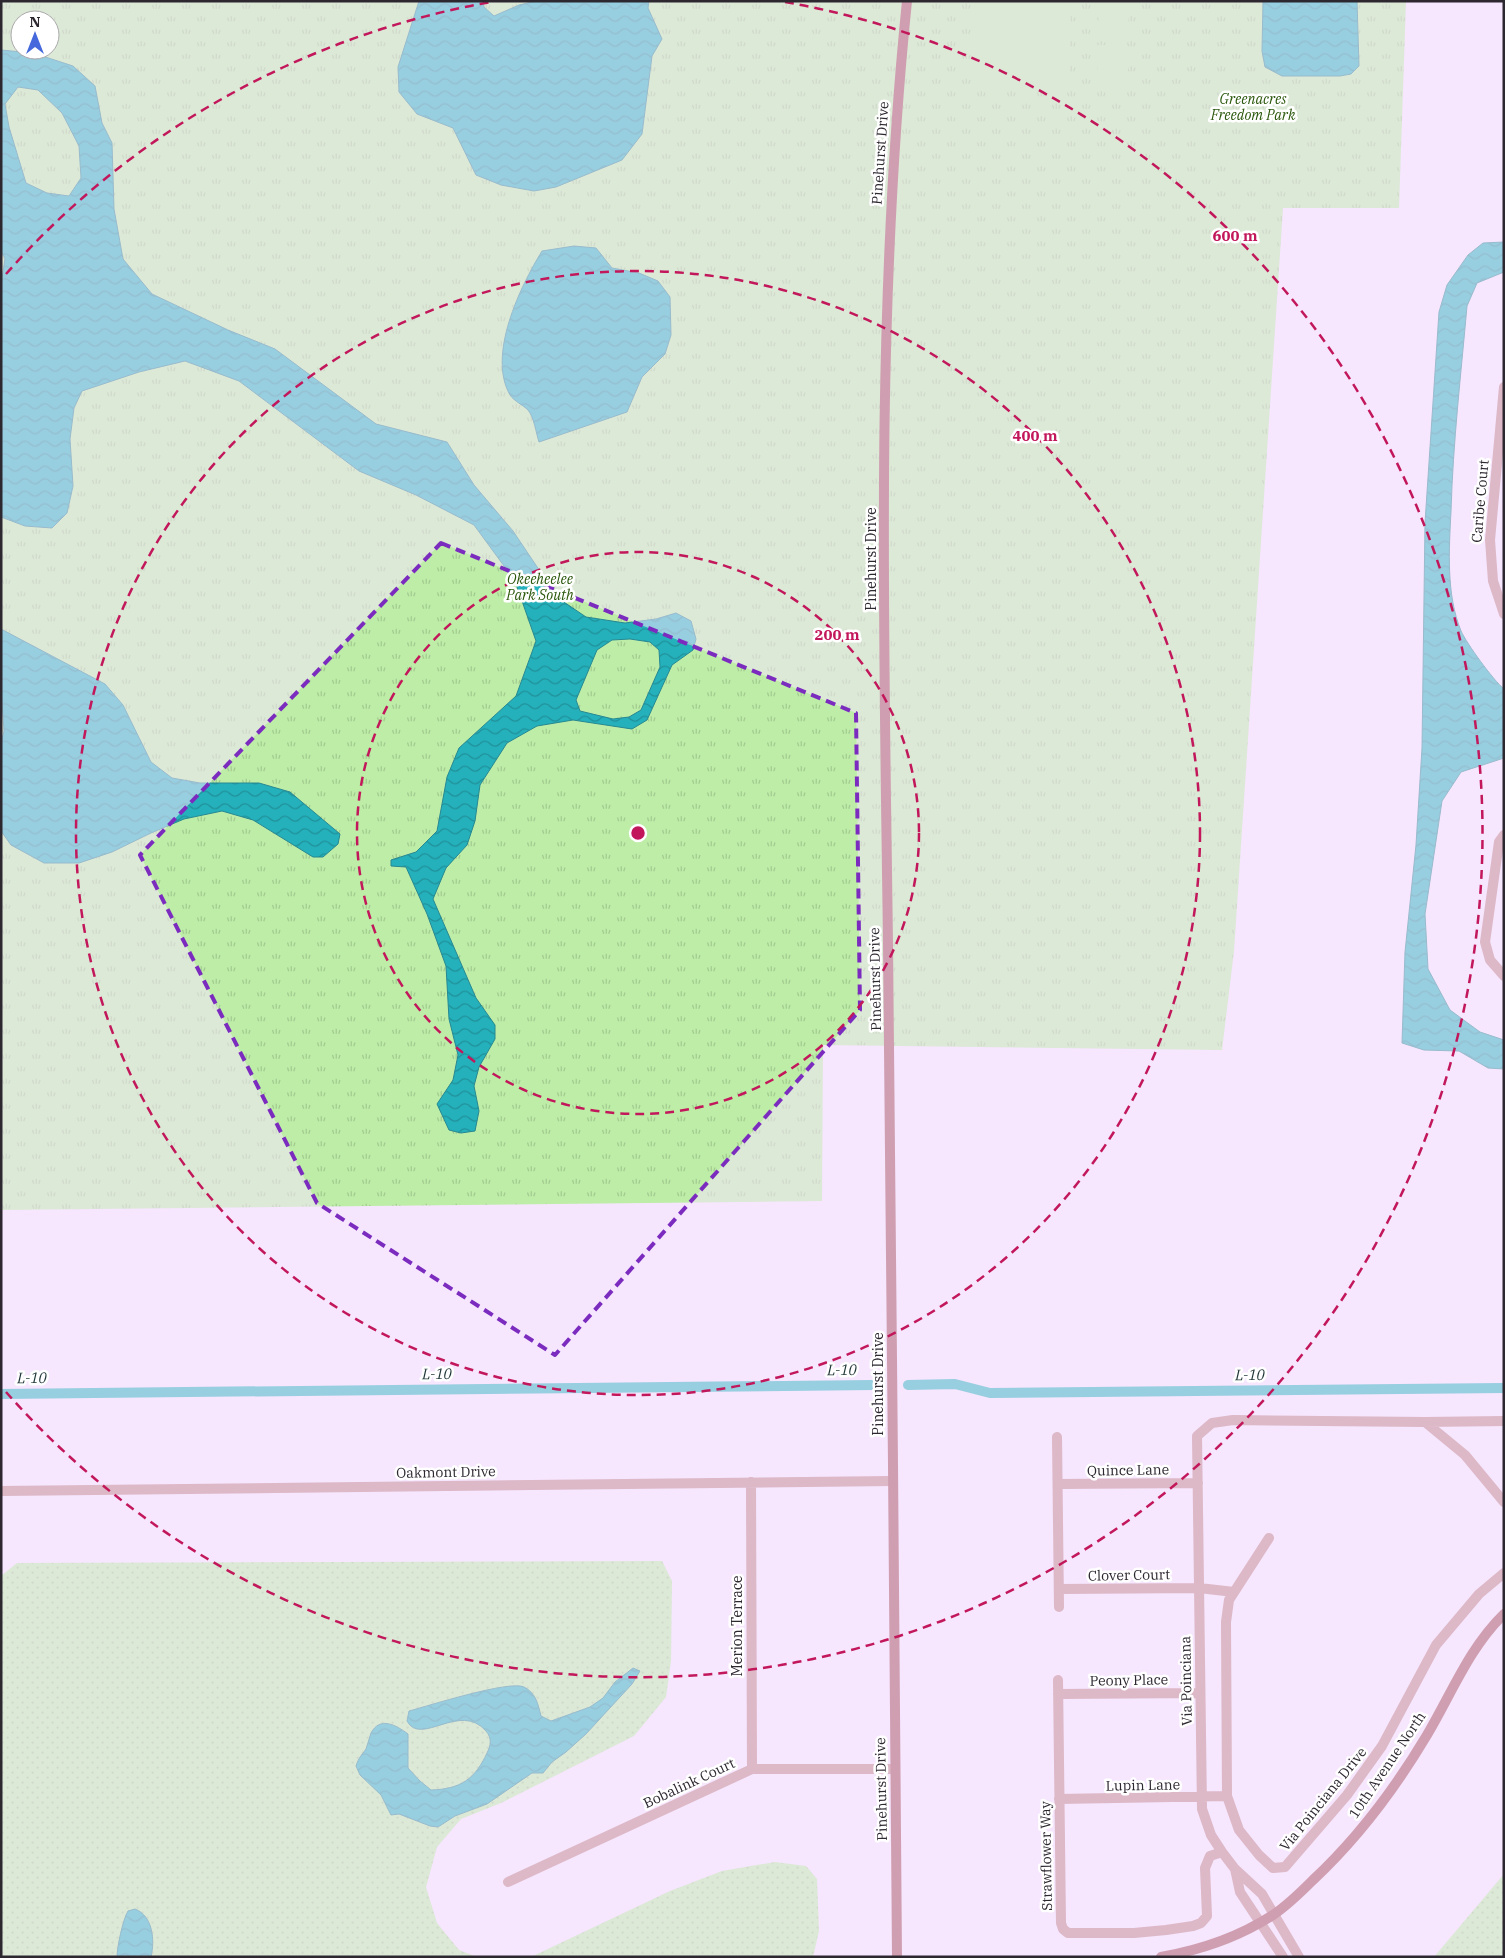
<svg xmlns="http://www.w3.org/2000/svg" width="1505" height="1958" viewBox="0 0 1505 1958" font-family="'IBM Plex Serif',serif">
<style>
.grass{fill:url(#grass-dots)}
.park{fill:url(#park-tufts);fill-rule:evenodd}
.garden{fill:#bdeda7}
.water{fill:url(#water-waves);stroke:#278892;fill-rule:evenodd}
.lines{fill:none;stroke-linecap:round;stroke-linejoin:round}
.canal{stroke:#24b1bc;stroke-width:10}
.street{stroke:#be8084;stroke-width:10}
.secondary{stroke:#a04954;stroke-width:10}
.marked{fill:none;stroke:#7b2cbf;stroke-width:4;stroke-dasharray:10 6;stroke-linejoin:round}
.ring{fill:none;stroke:#c2185b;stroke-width:2.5;stroke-dasharray:9 6}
.labels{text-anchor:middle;stroke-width:5;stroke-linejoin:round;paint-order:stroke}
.park-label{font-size:14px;font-style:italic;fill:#2a570b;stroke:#fff}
.street-label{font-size:14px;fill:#2d2730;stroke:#fff}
.water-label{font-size:15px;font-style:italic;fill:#1f3537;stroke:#fff}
.centre{fill:#c2185b;stroke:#fff;stroke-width:2.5}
.ring-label{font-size:15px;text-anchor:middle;font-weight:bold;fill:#c2185b;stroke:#fff;stroke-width:5;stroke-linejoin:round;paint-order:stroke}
</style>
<defs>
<pattern id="grass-dots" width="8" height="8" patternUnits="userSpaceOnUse" patternTransform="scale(1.25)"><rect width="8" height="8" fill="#bdeda7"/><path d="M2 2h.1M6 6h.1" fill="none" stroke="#a3cb90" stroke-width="1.8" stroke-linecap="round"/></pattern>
<pattern id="park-tufts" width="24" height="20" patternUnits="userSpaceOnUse" patternTransform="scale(1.25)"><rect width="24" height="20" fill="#bdeda7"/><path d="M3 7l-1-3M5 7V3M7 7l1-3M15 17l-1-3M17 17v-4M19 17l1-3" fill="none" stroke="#a3cb90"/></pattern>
<pattern id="water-waves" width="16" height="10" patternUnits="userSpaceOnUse" patternTransform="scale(1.25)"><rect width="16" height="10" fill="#24b1bc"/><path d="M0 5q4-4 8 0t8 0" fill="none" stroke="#209099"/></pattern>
</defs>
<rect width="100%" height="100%" fill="#f5e6fe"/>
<path class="grass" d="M662 1561 672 1581 671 1661 666 1697 634 1736 501 1803 461 1819 437 1847 426 1887 437 1923 459 1950 477 1957H1V1576L17 1563Z
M775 1862 806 1866 817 1879 819 1931 813 1957H531L670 1891 722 1871Z
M1504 1874V1957H1434Z"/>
<path class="park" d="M1 1H1406L1399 208H1283L1234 951 1222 1050 823 1045 822 1201 1 1210ZM20 20H50V50H20Z"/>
<path class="garden" d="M976 1H1071L1069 88 973 85Z
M1099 1H1129L1128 37H1098Z
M1098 45 1128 46V85L1097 84Z"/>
<path class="water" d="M419 1H483L484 7 494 16 519 5 536 1H649L648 8 662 39 652 56 642 134 622 160 556 187 534 191 501 185 476 175 453 128 417 114 399 92 398 67Z
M1263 1H1357L1359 66 1351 74 1340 76H1282L1265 67 1262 51Z
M1 50 33 53 73 66 95 86 102 123 112 143 114 209 123 259 152 294 228 330 275 349 376 424 447 442 474 485 513 531 558 598 586 617 625 623 656 619 676 613 691 621 696 639 693 650 672 665 647 720 632 729 573 720 537 726 507 743 480 785 475 821 467 845 446 868 433 899 476 998 495 1025V1039L479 1067 474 1086 479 1111 475 1131 461 1133 449 1130 437 1104 453 1080 458 1055 449 1019 446 966 427 914 406 867 391 866V860L416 852 437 831 447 777 459 748 516 696 536 641 515 581 474 525 416 495 359 471 239 381 185 361 139 372 82 391 74 408 70 439 73 486 67 513 52 528 25 526 1 517V286L5 258 1 252ZM18 87 38 90 62 113 79 146 81 178 69 196 47 193 26 183 9 127 5 104ZM630 639 650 642 659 650 660 667 641 710 629 717 613 719 580 711 576 700 597 650 612 640Z
M1504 242V272L1477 283 1467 306C1461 374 1453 442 1451 511 1449 550 1446 594 1461 631 1467 644 1493 680 1504 689V758L1461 772 1442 801 1425 914 1428 969 1450 1010 1480 1032 1504 1040V1069L1488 1068 1459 1051 1424 1050 1402 1043 1405 952 1416 845 1422 748 1425 523 1439 312 1447 285 1468 255 1483 243Z
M574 246 596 248 612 268 639 273 658 281 670 297 671 335 665 354 642 377 627 412 539 442C536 433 534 417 528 410 523 405 514 401 510 395 487 355 520 287 542 251Z
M1 629 105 684 123 705 151 762 172 778 200 783H259L290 792 340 834 338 844 323 857H313L253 820 222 811 184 819 151 833 112 852 79 863H44L11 845 1 831V743L4 731 1 687Z
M633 1668 640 1671 632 1684 586 1734 566 1752 552 1762 543 1773H532L487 1804 455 1816 438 1827 430 1826 399 1814 391 1815 381 1795 360 1775 356 1766C359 1757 361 1756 366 1749 368 1744 369 1738 371 1733 380 1716 396 1725 408 1734V1768L420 1781 431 1790C461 1789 475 1779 487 1753 491 1745 492 1738 486 1731 460 1701 421 1747 407 1721L409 1711C428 1706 509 1680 524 1687 536 1693 538 1704 541 1716L551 1721 590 1707 603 1698 615 1682Z
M135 1909C153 1916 155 1940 151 1957H117C117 1947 123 1919 128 1911Z"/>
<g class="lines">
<path class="canal" d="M908 1385 955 1384 990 1393 1504 1388
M1 1394 873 1385"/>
<path class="street" d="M1504 387 1490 540 1493 581 1504 614
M1504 835 1499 842 1485 942 1490 960 1504 976
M1504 1421 1425 1422 1465 1455 1504 1502
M1057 1437 1059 1607
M751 1482 752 1769
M1058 1484 1198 1483
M1 1491 892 1481
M1269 1538 1229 1600 1226 1622 1227 1796 1239 1830 1259 1855 1273 1868 1285 1867 1347 1795 1382 1746 1436 1645 1479 1594 1504 1573
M1059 1589 1199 1588 1234 1592
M1058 1680 1061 1923 1063 1929 1068 1933H1134L1166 1930 1193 1926 1201 1923 1207 1916 1205 1868 1210 1856 1222 1852
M1058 1694 1200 1693
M1059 1799 1227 1796
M1235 1869 1240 1892 1283 1957
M508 1882 752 1769H895
M1299 1957 1262 1894 1235 1869 1222 1852 1211 1835 1202 1809 1197 1436 1212 1423 1233 1420 1425 1422"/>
<path class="secondary" d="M897 1957C894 1619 892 1282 888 944 884 630 875 314 907 1
M1161 1957C1201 1950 1239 1937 1273 1915 1288 1905 1301 1892 1313 1880 1358 1838 1396 1787 1427 1735 1452 1693 1469 1648 1504 1614"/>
</g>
<path d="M0 0H1505V1958H0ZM441 543 856 713 860 1010 555 1355 317 1203 140 855Z" fill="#f5e6fe" fill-opacity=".55" fill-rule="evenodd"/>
<path class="marked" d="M441 543 856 713 860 1010 555 1355 317 1203 140 855Z"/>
<g class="ring">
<circle cx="638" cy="833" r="281"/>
<circle cx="638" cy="833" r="562"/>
<path d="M6 274A844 844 0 0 1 491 2M785 2A844 844 0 1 1 6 1392"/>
</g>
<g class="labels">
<g class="park-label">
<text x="1253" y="104">Greenacres<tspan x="1253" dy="16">Freedom Park</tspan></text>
<text x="540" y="584">Okeeheelee<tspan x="540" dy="16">Park South</tspan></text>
</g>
<g class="street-label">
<text transform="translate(880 153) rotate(-86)" y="5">Pinehurst Drive</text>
<text transform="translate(1480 501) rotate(-85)" y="5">Caribe Court</text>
<text transform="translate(871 559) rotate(-90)" y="5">Pinehurst Drive</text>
<text transform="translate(875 979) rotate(-91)" y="5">Pinehurst Drive</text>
<text transform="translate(878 1384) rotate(-90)" y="5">Pinehurst Drive</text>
<text transform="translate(1128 1470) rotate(-1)" y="5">Quince Lane</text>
<text transform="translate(446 1472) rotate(-1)" y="5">Oakmont Drive</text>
<text transform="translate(1129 1575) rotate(-1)" y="5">Clover Court</text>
<text transform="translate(737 1626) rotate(-90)" y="5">Merion Terrace</text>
<text transform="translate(1129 1680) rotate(-1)" y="5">Peony Place</text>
<text transform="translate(1186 1681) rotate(-91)" y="5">Via Poinciana</text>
<text transform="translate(1387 1765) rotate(-56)" y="5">10th Avenue North</text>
<text transform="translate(689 1783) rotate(-25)" y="5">Bobalink Court</text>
<text transform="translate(1143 1785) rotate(-1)" y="5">Lupin Lane</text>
<text transform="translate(881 1789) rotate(-91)" y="5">Pinehurst Drive</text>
<text transform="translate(1323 1799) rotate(-51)" y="5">Via Poinciana Drive</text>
<text transform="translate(1046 1856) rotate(-91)" y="5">Strawflower Way</text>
</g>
<g class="water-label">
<text transform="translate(842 1370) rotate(-1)" y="5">L-10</text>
<text transform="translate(437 1374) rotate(-1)" y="5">L-10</text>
<text transform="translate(1250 1375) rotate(-1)" y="5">L-10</text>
<text transform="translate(32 1378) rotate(-1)" y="5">L-10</text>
</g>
</g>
<circle cx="638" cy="833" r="8" class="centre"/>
<g class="ring-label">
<text x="1235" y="241">600 m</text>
<text x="1035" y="441">400 m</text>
<text x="837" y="640">200 m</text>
</g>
<rect width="1505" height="1958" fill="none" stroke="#2d2730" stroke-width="5"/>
<g transform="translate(35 35)"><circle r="24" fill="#ffffff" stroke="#aba9ac"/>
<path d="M0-4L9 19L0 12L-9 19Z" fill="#4569dc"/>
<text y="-8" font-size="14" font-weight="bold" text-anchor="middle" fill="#2d2730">N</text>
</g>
</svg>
